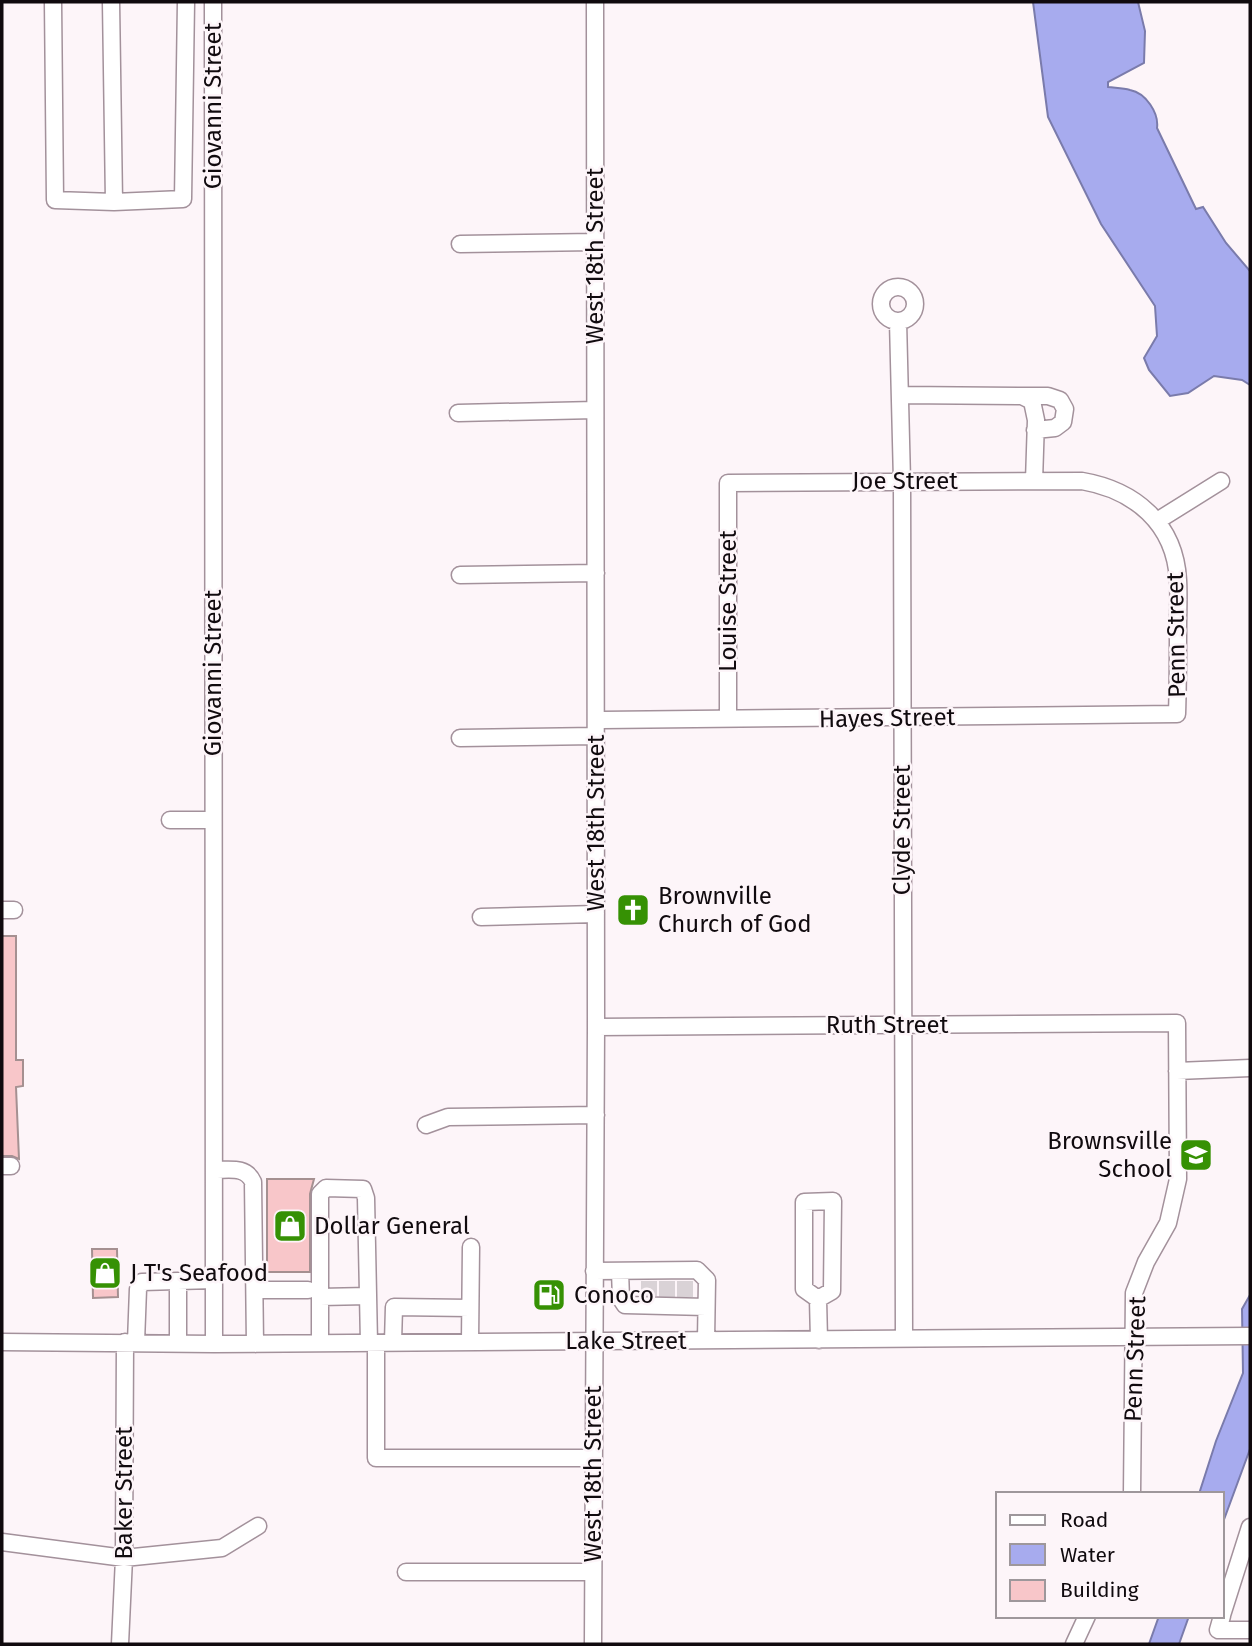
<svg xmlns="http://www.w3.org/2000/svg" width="1252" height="1646" viewBox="0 0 1252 1646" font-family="'Fira Sans',sans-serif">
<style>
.water{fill:#a7abee;stroke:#7a7bab;stroke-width:2}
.building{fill:#f8c6c9;stroke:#a59091;stroke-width:2}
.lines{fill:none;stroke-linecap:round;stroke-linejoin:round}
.minor-tunnel{stroke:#d9d2d6;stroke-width:16;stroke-dasharray:16 8;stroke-linecap:butt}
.minor-casing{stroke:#a3919b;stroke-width:19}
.minor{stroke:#fff;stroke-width:16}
.labels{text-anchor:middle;stroke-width:5;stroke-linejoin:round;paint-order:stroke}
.street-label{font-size:24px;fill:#100a0e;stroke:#fdf5f9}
.poi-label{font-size:24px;fill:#100a0e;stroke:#fdf5f9;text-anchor:start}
</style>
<rect width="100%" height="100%" fill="#fdf5f9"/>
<path class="water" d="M1033 2H1138L1145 31 1144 63 1108 82V87C1115 88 1123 88 1130 90 1146 93 1159 113 1157 128L1196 209 1203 207 1226 243 1250 271V385L1242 380 1214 376 1188 393 1170 396 1149 370 1144 358 1157 336 1155 306 1101 224 1048 117Z
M1250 1295V1449L1222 1525V1494H1199L1216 1441 1243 1373 1242 1309Z
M1159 1616H1189L1179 1644H1149Z"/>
<path class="building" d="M2 936H16V1060H23V1086L16 1087 19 1159 12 1156H2Z
M267 1179H314L310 1194V1272H267Z
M92 1249H117L118 1297 93 1298Z"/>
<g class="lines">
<path class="minor-tunnel" d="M649 1281V1296
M667 1281V1297
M685 1281V1297"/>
<defs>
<path id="minor" d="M53 2 55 200 114 202
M111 2 114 202 183 199 186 2
M213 2 214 1344
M460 244 595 242
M881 304a17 17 0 1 1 34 0a17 17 0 1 1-34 0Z
M898 321 902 481 904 1339
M900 395 1022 396 1032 401 1036 420 1034 481
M1022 396H1048L1060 400 1065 409 1063 422 1055 428 1035 430
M458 413 595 410
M1157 521 1221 481
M460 575 596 573
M596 720C790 719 984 716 1177 714 1178 685 1178 657 1178 628 1178 612 1179 596 1178 580 1175 523 1134 490 1082 481L728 483V719
M460 738 596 736
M170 820H213
M2 910H14
M481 917 596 914
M596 1027 1177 1023 1178 1179 1168 1223 1146 1262 1134 1293 1132 1494
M1177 1071 1250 1068
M426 1125 448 1117 596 1115
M2 1166H11
M214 1170C230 1170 246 1166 253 1182L255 1344
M833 1201 832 1291 818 1299 804 1289V1202Z
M594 1271 697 1270 707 1280 706 1340
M620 1271 621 1299 625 1305 706 1307
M178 1281V1343
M255 1290H308
M320 1297 368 1296
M818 1299 819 1340
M2 1342 214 1344 1250 1336
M136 1342 138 1289 142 1282 214 1280
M393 1342 394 1307 470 1308
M470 1342 471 1247
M320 1343V1194L326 1188 363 1189 366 1198 369 1343
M376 1343V1458H593
M2 1542 124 1558 222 1548 258 1526
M406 1572H593
M1222 1615 1250 1527
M1222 1616 1218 1630H1250
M120 1644 124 1558 125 1342
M593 1644 596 1027 595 2
M1074 1644 1087 1616"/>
</defs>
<use href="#minor" class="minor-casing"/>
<use href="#minor" class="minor"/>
</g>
<defs>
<symbol id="church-square" viewBox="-11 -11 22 22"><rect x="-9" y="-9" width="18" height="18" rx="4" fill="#369104" stroke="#fdf5f9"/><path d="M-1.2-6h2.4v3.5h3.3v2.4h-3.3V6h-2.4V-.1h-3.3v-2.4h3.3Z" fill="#fff"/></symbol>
<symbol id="school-square" viewBox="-11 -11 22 22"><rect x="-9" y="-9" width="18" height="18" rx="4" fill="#369104" stroke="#fdf5f9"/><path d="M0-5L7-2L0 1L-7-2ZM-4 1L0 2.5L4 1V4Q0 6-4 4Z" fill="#fff"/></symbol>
<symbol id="shop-square" viewBox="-11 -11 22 22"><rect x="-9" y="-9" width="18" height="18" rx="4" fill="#369104" stroke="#fdf5f9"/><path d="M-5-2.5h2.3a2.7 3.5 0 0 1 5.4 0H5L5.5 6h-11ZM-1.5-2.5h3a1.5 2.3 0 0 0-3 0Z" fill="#fff"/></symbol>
<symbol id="fuel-square" viewBox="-11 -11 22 22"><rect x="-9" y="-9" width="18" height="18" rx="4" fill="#369104" stroke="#fdf5f9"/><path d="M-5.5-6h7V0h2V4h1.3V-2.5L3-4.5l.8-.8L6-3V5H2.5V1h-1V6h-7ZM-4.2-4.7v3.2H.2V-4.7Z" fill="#fff"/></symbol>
</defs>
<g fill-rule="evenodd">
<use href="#church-square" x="614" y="891" width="38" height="38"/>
<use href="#school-square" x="1177" y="1136" width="38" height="38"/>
<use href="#shop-square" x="271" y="1207" width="38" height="38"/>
<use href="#shop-square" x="86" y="1254" width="38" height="38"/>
<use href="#fuel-square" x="530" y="1276" width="38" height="38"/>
</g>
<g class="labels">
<g class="street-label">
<text transform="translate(213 106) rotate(-90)" y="8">Giovanni Street</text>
<text transform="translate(595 256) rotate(-90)" y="8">West 18th Street</text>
<text x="905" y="489">Joe Street</text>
<text transform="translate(728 601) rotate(-90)" y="8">Louise Street</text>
<text transform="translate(1176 635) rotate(-91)" y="8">Penn Street</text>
<text transform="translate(213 673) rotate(-90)" y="8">Giovanni Street</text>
<text transform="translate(887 718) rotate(-1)" y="8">Hayes Street</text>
<text transform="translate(596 823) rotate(-90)" y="8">West 18th Street</text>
<text transform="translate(902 830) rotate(-90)" y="8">Clyde Street</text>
<text x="887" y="1033">Ruth Street</text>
<text x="626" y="1349">Lake Street</text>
<text transform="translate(1135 1359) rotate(-88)" y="8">Penn Street</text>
<text transform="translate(593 1474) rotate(-90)" y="8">West 18th Street</text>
<text transform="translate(124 1493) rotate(-90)" y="8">Baker Street</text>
</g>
<g class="poi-label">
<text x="658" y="904">Brownville<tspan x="658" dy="28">Church of God</tspan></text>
<text x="1172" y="1149" text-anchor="end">Brownsville<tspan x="1172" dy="28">School</tspan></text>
<text x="314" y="1234">Dollar General</text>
<text x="130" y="1281">J T's Seafood</text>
<text x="574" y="1303">Conoco</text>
</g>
</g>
<rect width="1252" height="1646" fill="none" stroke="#100a0e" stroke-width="7"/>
<rect x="996" y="1492" width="228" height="126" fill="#fdf5f9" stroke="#9e979b" stroke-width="2"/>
<rect x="1010" y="1515" width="35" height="10" fill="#ffffff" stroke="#9e979b" stroke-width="2"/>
<text x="1060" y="1527" font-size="21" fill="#100a0e">Road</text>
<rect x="1010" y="1544" width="35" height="21" fill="#a7abee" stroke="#9e979b" stroke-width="2"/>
<text x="1060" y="1562" font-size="21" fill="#100a0e">Water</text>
<rect x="1010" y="1580" width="35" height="21" fill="#f8c6c9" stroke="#9e979b" stroke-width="2"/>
<text x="1060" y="1597" font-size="21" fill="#100a0e">Building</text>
</svg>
